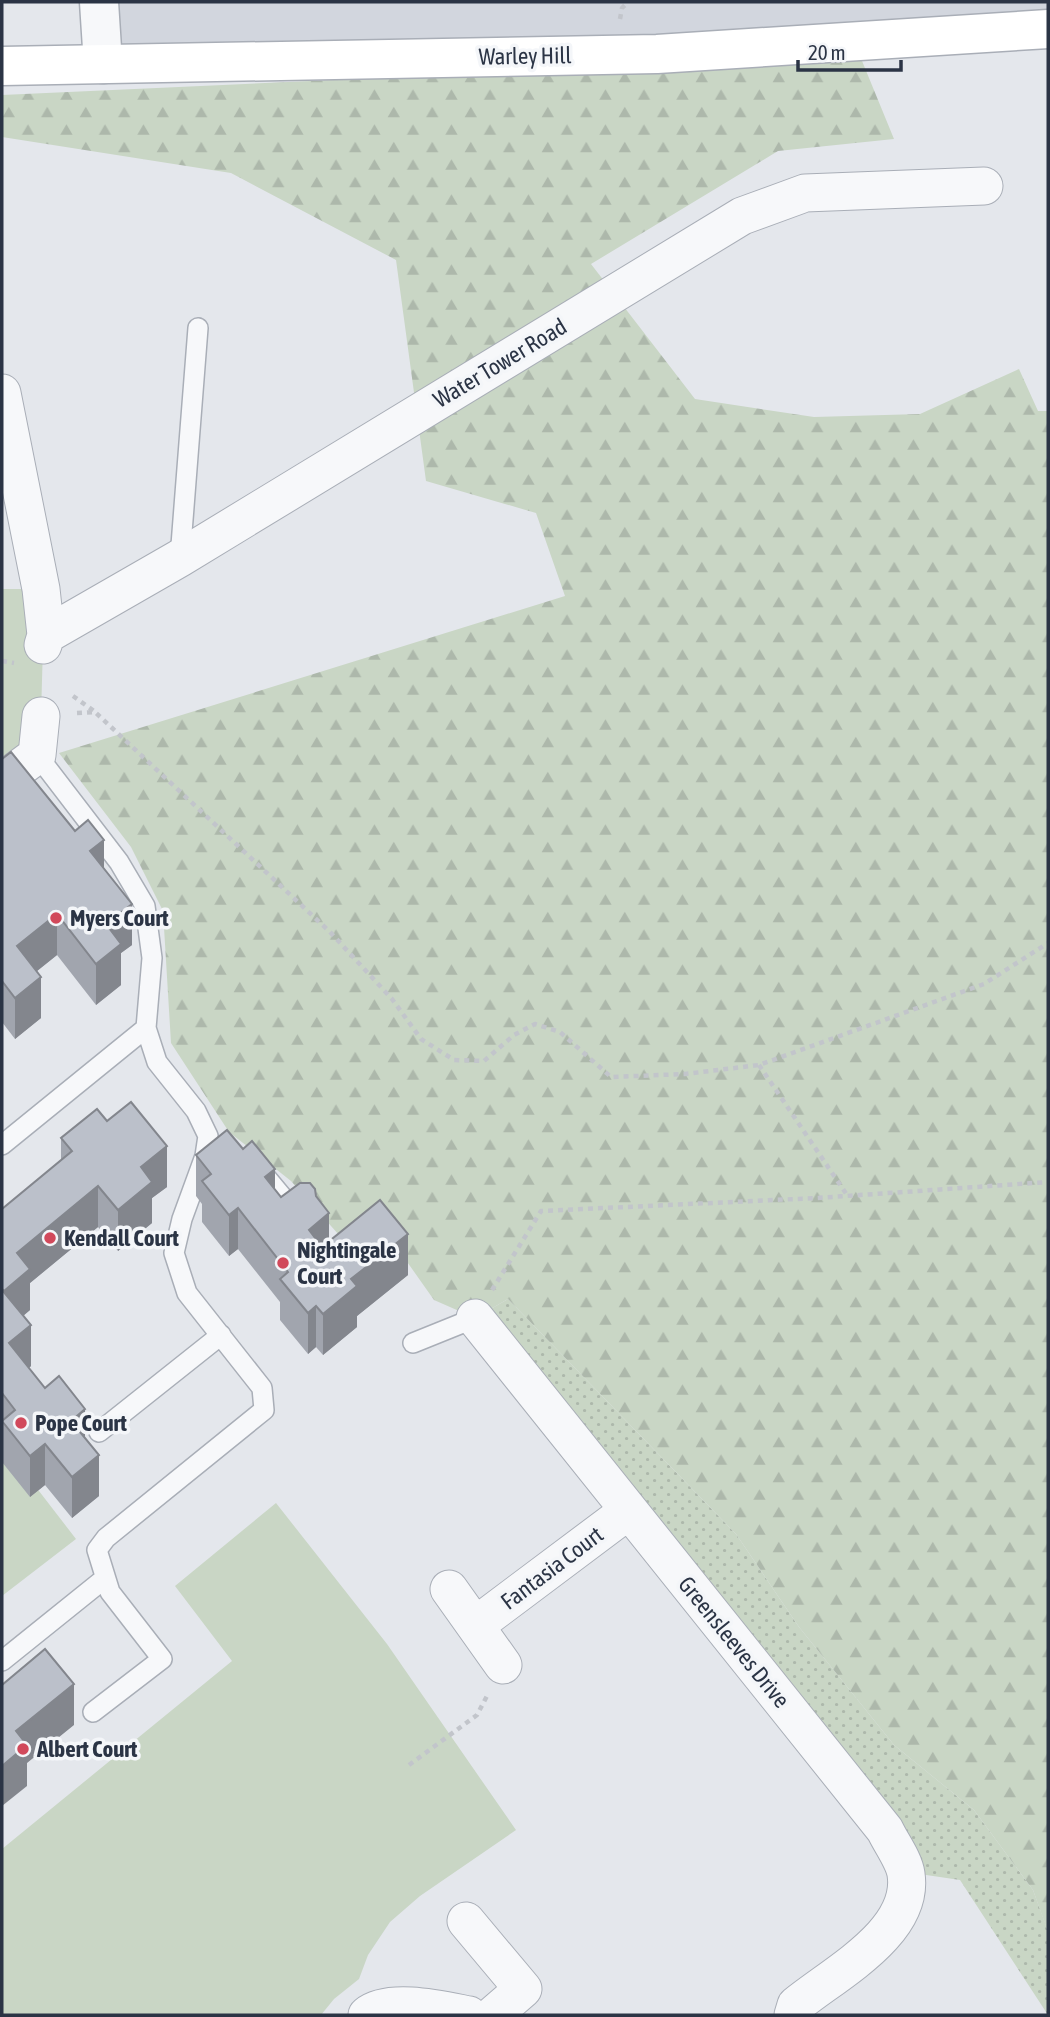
<svg xmlns="http://www.w3.org/2000/svg" width="1050" height="2017" viewBox="0 0 1050 2017" font-family="'Asap Condensed',sans-serif">
<style>
.built{fill:#d2d6de}
.grass{fill:url(#grass-dots)}
.forest{fill:url(#forest-firs)}
.green{fill:#c9d6c5}
.lines{fill:none;stroke-linecap:round;stroke-linejoin:round}
.service-casing{stroke:#a9aeb7;stroke-width:22}
.minor-casing{stroke:#a9aeb7;stroke-width:39}
.tertiary-casing{stroke:#a9aeb7;stroke-width:41}
.secondary-casing{stroke:#a9aeb7;stroke-width:41}
.path{stroke:#c2c5cb;stroke-width:4.5;stroke-dasharray:5 5;stroke-linecap:butt}
.service{stroke:#f7f8fa;stroke-width:19}
.minor{stroke:#f7f8fa;stroke-width:37}
.tertiary{stroke:#f7f8fa;stroke-width:38}
.secondary{stroke:#fff;stroke-width:38}
.wall{fill:#a1a5ae}
.shaded-wall{fill:#83868d}
.building{fill:#bbc0ca;stroke:#83868d;stroke-width:2}
.poi-dot{fill:#d1495b;stroke:#f4f6f9;stroke-width:2.5}
.labels{text-anchor:middle;stroke-width:7;stroke-linejoin:round;paint-order:stroke}
.street-label{font-size:23px;fill:#2b3445;stroke:#f4f6f9}
.poi-label{font-size:23px;font-weight:bold;fill:#2b3445;stroke:#f4f6f9;text-anchor:start}
</style>
<defs>
<pattern id="grass-dots" width="8" height="8" patternUnits="userSpaceOnUse" patternTransform="scale(1.75)"><rect width="8" height="8" fill="#c9d6c5"/><path d="M2 2h.1M6 6h.1" fill="none" stroke="#adb8ab" stroke-width="1.8" stroke-linecap="round"/></pattern>
<pattern id="forest-firs" width="22" height="20" patternUnits="userSpaceOnUse" patternTransform="scale(1.75)"><rect width="22" height="20" fill="#c9d6c5"/><path d="M5 1l3.5 6h-7zM16 11l3.5 6h-7z" fill="#adb8ab"/></pattern>
</defs>
<rect width="100%" height="100%" fill="#e4e7ec"/>
<path class="built" d="M99 2H1048V29L103 64Z"/>
<path class="grass" d="M508 1299 736 1534 799 1627 894 1745 974 1810 1033 1890 1048 1931V2015L960 1880 906 1872 475 1318Z"/>
<path class="forest" d="M860 56 894 139 778 151 591 264 695 399 814 417 920 414 1019 369 1038 411H1048V1932L1033 1890 974 1810 894 1745 799 1627 736 1534 508 1299 475 1318 434 1300 398 1249 347 1244 291 1181 229 1132 171 1043 163 911 131 847 59 753 565 596 536 513 426 481 396 260 231 173 2 137V95Z"/>
<path class="green" d="M2 589H41L43 645 41 716 2 781Z
M2 1443 76 1539 2 1596Z
M276 1503 387 1644 516 1830 420 1896 390 1922 368 1955 359 1979 334 1999 321 2015H2V1849L232 1661 175 1586Z"/>
<g class="lines">
<defs>
<path id="service" d="M180 558 198 328
M37 755 119 862 145 906 152 958 146 1028 157 1062 196 1111 208 1136 205 1156 182 1219 174 1253 187 1293 262 1388 264 1410 106 1538 97 1550 110 1592 162 1659 93 1712
M2 1145 146 1028
M260 1170 285 1200
M413 1343 475 1318
M99 1432 221 1335
M2 1661 104 1579"/>
<path id="minor" d="M2 393 41 589 46 635 43 645
M46 635 180 558 742 216 805 193 984 186
M2 781 37 755 41 716
M475 1318 885 1830C891 1843 904 1860 906 1874 915 1932 835 1973 796 2005L793 2015
M449 1589 503 1665
M476 1625 628 1511
M466 1921 523 1989 493 2015
M367 2015C389 1997 443 2010 469 2015"/>
<path id="tertiary" d="M99 2 103 64"/>
<path id="secondary" d="M2 66 657 54 1048 29"/>
</defs>
<use href="#service" class="service-casing"/>
<use href="#minor" class="minor-casing"/>
<use href="#tertiary" class="tertiary-casing"/>
<use href="#secondary" class="secondary-casing"/>
<path class="path" d="M620 19 622 8 628 2
M2 661 14 663
M73 696 94 711
M77 713 95 712 330 932 392 999 421 1039 454 1060 484 1061 514 1035 535 1024 560 1032 611 1077 685 1074 759 1065 984 984 1048 943
M759 1065 847 1195
M492 1290 541 1211 817 1198 1048 1182
M409 1765 477 1715 488 1694"/>
<use href="#service" class="service"/>
<use href="#minor" class="minor"/>
<use href="#tertiary" class="tertiary"/>
<use href="#secondary" class="secondary"/>
</g>
<path class="wall" d="M2 759 104 869 132 945 121 953V985L96 1005 57 955 37 971 41 1018 15 1039 2 1022Z
M107 1121 167 1187 152 1198V1223L118 1251 98 1227 30 1283V1310L23 1316 31 1366 29 1368 85 1438 99 1496 72 1518 45 1485 30 1497 2 1462V1209L61 1160V1138Z
M196 1155 275 1190 281 1197 316 1196 329 1241 408 1275 357 1316V1327L323 1355 316 1347 308 1354 280 1320V1302L238 1249 229 1256 202 1222V1204L196 1196Z"/>
<path class="shaded-wall" d="M104 840V881L90 851Z
M132 904V945L121 953V985L96 1005V964L106 924Z
M57 914V955L17 987V946Z
M41 977V1018L15 1039V998Z
M167 1146V1187L152 1198V1223L118 1251V1210L141 1167Z
M275 1169V1210L265 1177Z
M98 1186V1227L30 1283V1310L4 1332V1291L17 1253Z
M238 1208V1249L229 1256V1215Z
M329 1213V1254L309 1271V1230Z
M408 1234V1275L357 1316V1327L323 1355V1314L351 1279Z
M316 1306V1347L308 1354V1313Z
M31 1325V1366L9 1384V1343Z
M85 1409V1450L71 1421Z
M45 1444V1485L30 1497V1456Z
M99 1455V1496L72 1518V1477Z
M74 1684V1725L27 1763V1786L2 1806V1766L16 1731Z"/>
<path class="building" d="M11 752 75 831 88 820 104 840 90 851 132 904 106 924 121 944 96 964 57 914 17 946 41 977 15 998 2 981V759Z
M131 1102 167 1146 141 1167 152 1182 118 1210 98 1186 17 1253 30 1269 4 1291 2 1289V1209L72 1151 61 1138 97 1109 107 1121Z
M227 1130 243 1149 252 1141 275 1169 265 1177 281 1197 300 1183H310L315 1189 316 1196 329 1213 309 1230 322 1247 380 1200 408 1234 351 1279 357 1286 323 1314 316 1306 308 1313 280 1279 288 1272 238 1208 229 1215 202 1181 211 1174 196 1155Z
M3 1291 31 1325 9 1343 45 1388 59 1376 85 1409 71 1421 99 1455 72 1477 45 1444 30 1456 2 1421 15 1410 2 1393V1292Z
M45 1649 74 1684 16 1731 27 1745 2 1766V1685Z"/>
<g class="poi-dot">
<circle cx="56" cy="918" r="7"/>
<circle cx="50" cy="1238" r="7"/>
<circle cx="283" cy="1263" r="7"/>
<circle cx="21" cy="1423" r="7"/>
<circle cx="23" cy="1749" r="7"/>
</g>
<g class="labels">
<g class="street-label">
<text transform="translate(525 56) rotate(-1)" y="8">Warley Hill</text>
<text transform="translate(500 363) rotate(-31)" y="8">Water Tower Road</text>
<text transform="translate(552 1568) rotate(-37)" y="8">Fantasia Court</text>
<text transform="translate(734 1642) rotate(51)" y="8">Greensleeves Drive</text>
</g>
<g class="poi-label">
<text x="70" y="926">Myers Court</text>
<text x="64" y="1246">Kendall Court</text>
<text x="297" y="1258">Nightingale<tspan x="297" dy="26">Court</tspan></text>
<text x="35" y="1431">Pope Court</text>
<text x="37" y="1757">Albert Court</text>
</g>
</g>
<rect width="1050" height="2017" fill="none" stroke="#2b3445" stroke-width="7"/>
<path d="M798 60v10h103v-10" fill="none" stroke="#2b3445" stroke-width="3.5"/>
<text x="808" y="60" font-size="21" fill="#2b3445" stroke="#f4f6f9" stroke-width="5" paint-order="stroke">20 m</text>
</svg>
